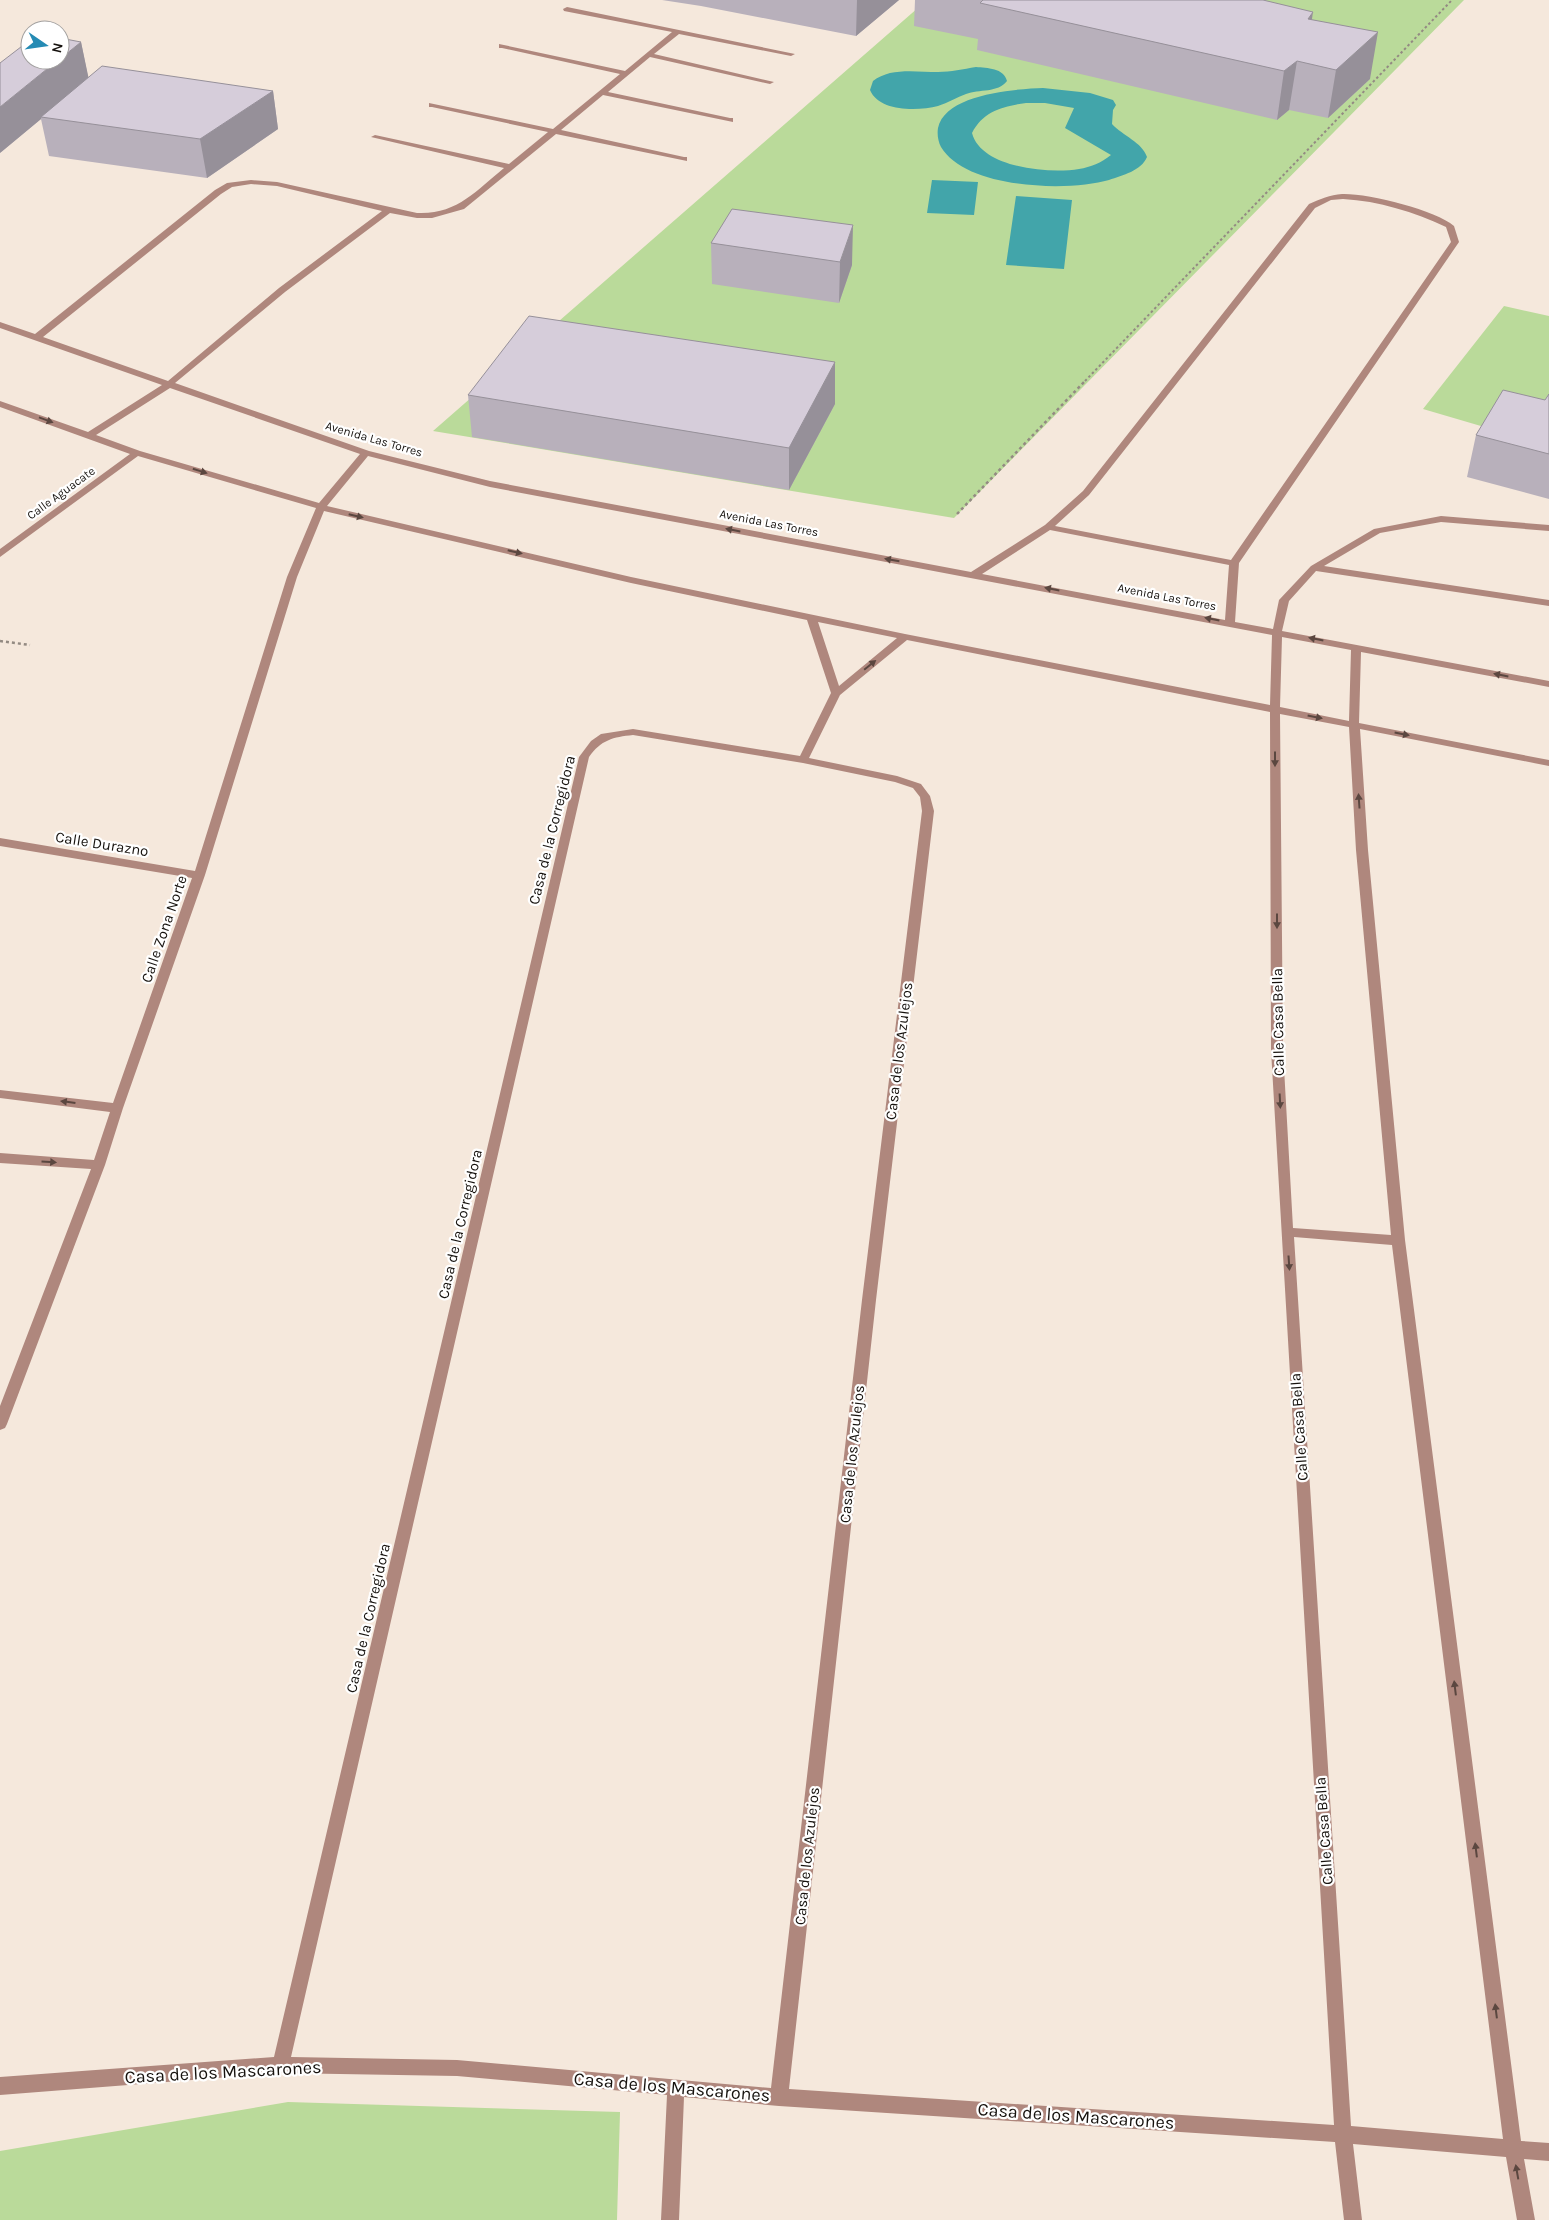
<svg xmlns="http://www.w3.org/2000/svg" width="1549" height="2220" viewBox="0 0 1549 2220" font-family="Karla,sans-serif">
<style>
.green{fill:#bada9a}
.water{fill:#42a5aa;fill-rule:evenodd}
.lines{fill:none;stroke-linecap:round;stroke-linejoin:round}
.path-far1{stroke:#938a82;stroke-width:2;stroke-dasharray:2.5 2.5;stroke-linecap:butt}
.path{stroke:#938a82;stroke-width:2.5;stroke-dasharray:3 3;stroke-linecap:butt}
.minor{fill:#af877d;fill-rule:evenodd}
.wall{fill:#b8b0bb}
.shaded-wall{fill:#969099}
.building{fill:#d6cdda;stroke:#969099}
.oneway{fill:#5b4740}
.labels{text-anchor:middle;stroke-width:4.5;stroke-linejoin:round;paint-order:stroke}
.far-street-label{font-size:12px;fill:#16120e;stroke:#fff}
.street-label{font-size:15px;fill:#16120e;stroke:#fff}
.near-street-label{font-size:18px;fill:#16120e;stroke:#fff}
</style>
<rect width="100%" height="100%" fill="#f5e8dc"/>
<path class="green" d="M927 0H1464L954 518 433 431Z
M1504 306 1549 316V420L1535 442 1423 409Z
M288 2102 620 2112 617 2220H0V2151Z"/>
<path class="water" d="M976 67C987 68 1004 68 1007 81 998 93 979 89 966 94 957 97 948 103 938 106 918 111 879 112 870 90L873 81C890 67 917 72 938 72 951 72 963 69 976 67Z
M1043 88 1090 93 1113 100 1116 105 1113 110 1112 124C1123 136 1142 142 1147 157 1141 171 1123 175 1109 180 1068 192 966 189 941 147 938 141 937 134 938 128 945 94 1015 89 1043 88ZM1026 103H1045L1074 108 1065 128 1111 155C1101 163 1091 167 1079 169 1049 174 981 168 972 133 983 111 1004 106 1026 103Z
M932 180 978 182 974 215 927 213Z
M1016 196 1072 200 1064 269 1006 265Z"/>
<g class="lines">
<path class="path-far1" d="M1085 381 1452 0"/>
<path class="path" d="M957 514 1086 380
M0 641 30 645"/>
<path class="minor" d="M567 7 795 54 791 56 679 34 654 54 774 82 770 84 650 57 608 92 730 118H733V122L603 95 561 130 684 157H687V161L556 134 464 209 432 218H417L390 213 285 292 175 383 369 451 490 481 971 572 1045 525 1083 491 1309 204C1320 199 1330 195 1342 194 1367 193 1436 210 1454 226L1459 242 1239 563 1235 622 1273 629 1279 600 1311 566 1374 529 1441 516 1549 525V531L1441 522 1380 533 1324 566 1549 600V606L1316 571 1289 601 1282 631 1549 681V687L1361 652 1359 723 1549 760V766L1360 729 1368 850 1405 1240 1521 2141 1549 2143V2161L1524 2159 1535 2220H1517L1506 2157 1353 2144 1362 2220H1344L1335 2142 779 2106 684 2097 679 2220H661L667 2095 457 2076 281 2073 0 2095V2077L274 2057 579 757 591 741 601 734 633 729 800 756 831 693 807 620 631 583 324 511 297 577 205 875 123 1108 105 1165 7 1424 5 1428 0 1430V1406L91 1169 0 1163V1153L94 1160 110 1112 0 1098V1090L113 1103 192 878 0 846V838L195 871 287 577 316 508 138 456 0 557V549L130 454 0 407V401L88 432 162 385 0 328V322L35 334 215 190 227 183 251 180 277 182 417 213C456 215 476 191 504 168L371 137 375 135 509 164 548 132 432 107H429V103L553 129 620 74 502 48H499V44L625 71 672 32 564 11 563 9ZM251 184 277 186 382 211 279 288 168 381 43 337 221 194 232 187ZM1343 199C1379 201 1414 212 1446 227L1451 242 1231 560 1055 526 1089 495 1315 208 1331 200ZM170 388 360 454 319 503 140 451 96 435ZM368 456 490 487 1272 635 1270 705 905 634 631 577 327 506ZM1050 530 1229 565 1225 620 982 574ZM818 622 897 638 839 686ZM1282 637 1351 650 1349 721 1280 707ZM907 640 1270 712 1271 1050 1334 2125 789 2089 876 1300 934 811 930 796 921 784 897 776 809 758 840 695ZM1280 714 1349 727 1356 850 1391 1235 1293 1228 1283 1050ZM633 735 803 763 895 782 913 788 920 797 922 811 862 1300 771 2088 457 2060 291 2057 589 757C601 740 613 737 633 735ZM1294 1237 1392 1245 1503 2139 1351 2126Z"/>
</g>
<path class="wall" d="M662 0H899L856 36 701 6Z
M915 0H1263L1312 19 1370 79 1328 118 1289 110 1277 120 977 50 978 39 914 26Z
M81 42 88 77 273 91 278 129 207 178 49 156 41 119 0 153Z
M732 209 852 265 839 303 712 284 711 243Z
M1549 394V499L1467 477 1476 435 1545 400Z
M468 395 835 404 789 490 472 437Z"/>
<path class="shaded-wall" d="M857 0H899L856 36Z
M1313 12 1306 59 1308 19Z
M1378 32 1370 79 1328 118 1336 70Z
M81 42 89 80 41 117V119L0 153V107L58 60H60V59Z
M1297 61 1289 110 1277 120 1284 71Z
M273 91 278 129 207 178 200 139Z
M853 225 852 265 839 303 840 262Z
M835 362V404L789 490V448Z"/>
<path class="building" d="M983 0H1263L1313 12 1308 19 1378 32 1336 70 1297 61 1284 71 980 3Z
M60 38 81 42 60 59Z
M30 40V60H58L0 107V63Z
M102 66 273 91 200 139 41 117Z
M732 209 853 225 840 262 711 243Z
M529 316 835 362 789 448 468 395Z
M1503 390 1545 400 1549 394V454L1476 435Z"/>
<defs><path id="oneway-solid" d="M-6-.8H1V-3.2L6.5 0L1 3.2V.8H-6Z" transform="scale(1.25)"/></defs>
<g class="oneway">
<use href="#oneway-solid" transform="translate(46 420) rotate(20)"/>
<use href="#oneway-solid" transform="translate(200 471) rotate(17)"/>
<use href="#oneway-solid" transform="translate(356 516) rotate(13)"/>
<use href="#oneway-solid" transform="translate(733 530) rotate(-169)"/>
<use href="#oneway-solid" transform="translate(515 552) rotate(13)"/>
<use href="#oneway-solid" transform="translate(892 560) rotate(-170)"/>
<use href="#oneway-solid" transform="translate(1052 589) rotate(-169)"/>
<use href="#oneway-solid" transform="translate(1212 619) rotate(-169)"/>
<use href="#oneway-solid" transform="translate(1316 639) rotate(-169)"/>
<use href="#oneway-solid" transform="translate(870 665) rotate(-39)"/>
<use href="#oneway-solid" transform="translate(1501 675) rotate(-169)"/>
<use href="#oneway-solid" transform="translate(1315 717) rotate(11)"/>
<use href="#oneway-solid" transform="translate(1402 734) rotate(11)"/>
<use href="#oneway-solid" transform="translate(1275 759) rotate(90)"/>
<use href="#oneway-solid" transform="translate(1359 801) rotate(-94)"/>
<use href="#oneway-solid" transform="translate(1277 921) rotate(90)"/>
<use href="#oneway-solid" transform="translate(1280 1101) rotate(87)"/>
<use href="#oneway-solid" transform="translate(68 1102) rotate(-173)"/>
<use href="#oneway-solid" transform="translate(49 1162) rotate(4)"/>
<use href="#oneway-solid" transform="translate(1289 1263) rotate(86)"/>
<use href="#oneway-solid" transform="translate(1455 1688) rotate(-97)"/>
<use href="#oneway-solid" transform="translate(1476 1850) rotate(-97)"/>
<use href="#oneway-solid" transform="translate(1496 2011) rotate(-97)"/>
<use href="#oneway-solid" transform="translate(1517 2172) rotate(-100)"/>
</g>
<g class="labels">
<g class="far-street-label">
<text transform="translate(374 439) rotate(16)" y="4">Avenida Las Torres</text>
<text transform="translate(61 493) rotate(-36)" y="4">Calle Aguacate</text>
<text transform="translate(769 523) rotate(11)" y="4">Avenida Las Torres</text>
<text transform="translate(1167 597) rotate(11)" y="4">Avenida Las Torres</text>
</g>
<g class="street-label">
<text transform="translate(552 830) rotate(-76)" y="5">Casa de la Corregidora</text>
<text transform="translate(102 844) rotate(9)" y="5">Calle Durazno</text>
<text transform="translate(164 929) rotate(-71)" y="5">Calle Zona Norte</text>
<text transform="translate(1278 1022) rotate(-91)" y="5">Calle Casa Bella</text>
<text transform="translate(899 1051) rotate(-83)" y="5">Casa de los Azulejos</text>
<text transform="translate(460 1224) rotate(-77)" y="5">Casa de la Corregidora</text>
<text transform="translate(1299 1427) rotate(-94)" y="5">Calle Casa Bella</text>
<text transform="translate(852 1454) rotate(-84)" y="5">Casa de los Azulejos</text>
<text transform="translate(368 1618) rotate(-77)" y="5">Casa de la Corregidora</text>
<text transform="translate(1324 1831) rotate(-94)" y="5">Calle Casa Bella</text>
<text transform="translate(807 1856) rotate(-84)" y="5">Casa de los Azulejos</text>
</g>
<g class="near-street-label">
<text transform="translate(223 2072) rotate(-3)" y="6">Casa de los Mascarones</text>
<text transform="translate(672 2087) rotate(5)" y="6">Casa de los Mascarones</text>
<text transform="translate(1076 2116) rotate(4)" y="6">Casa de los Mascarones</text>
</g>
</g>
<g transform="translate(45 45) rotate(103)"><circle r="24" fill="#ffffff" stroke="#a2a09f"/>
<path d="M0-4L9 19L0 12L-9 19Z" fill="#258bb4"/>
<text y="-8" font-size="14" font-weight="bold" text-anchor="middle" fill="#16120e">N</text>
</g>
</svg>
